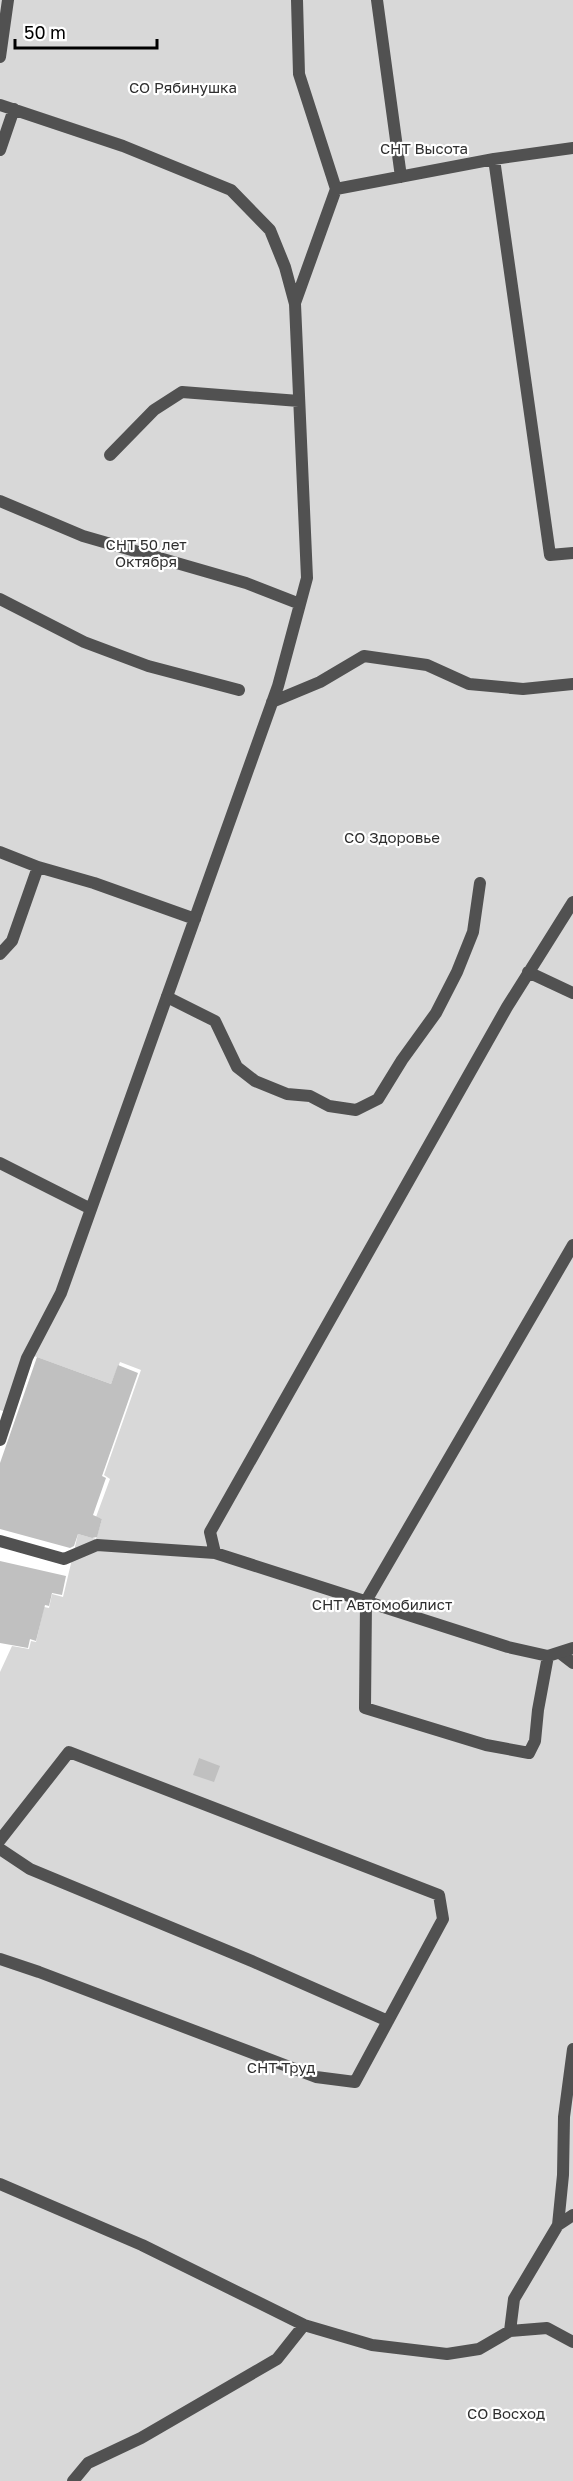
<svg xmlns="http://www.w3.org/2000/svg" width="573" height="2481" viewBox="0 0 573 2481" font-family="'Golos Text',sans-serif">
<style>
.green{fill:#d8d8d8}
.building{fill:#c0c0c0}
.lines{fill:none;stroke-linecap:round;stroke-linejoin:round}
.service{stroke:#515151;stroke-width:12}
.minor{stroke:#515151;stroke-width:12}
.labels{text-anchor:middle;stroke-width:4.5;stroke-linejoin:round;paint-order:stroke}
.park-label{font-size:15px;fill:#2f2f2f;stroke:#fff}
</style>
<rect width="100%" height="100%" fill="#fff"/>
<path class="green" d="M0 0H573V2481H0V1672L12 1646 29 1649 31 1641 36 1642 44 1607 49 1608 52 1594 63 1597 78 1534 96 1539 102 1519 96 1517 110 1479 104 1475 141 1370 120 1362 111 1384 34 1356 14 1415 0 1410Z"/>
<path class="building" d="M37 1357 111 1384 118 1365 138 1373 102 1476 106 1478 93 1515 102 1519 97 1537 92 1538 78 1534 74 1546 70 1548 0 1529V1463Z
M0 1561 66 1576 62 1595 52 1593 49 1606 45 1605 36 1641 30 1639 28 1648 0 1643Z
M199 1758 220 1766 214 1782 193 1775Z"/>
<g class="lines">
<path class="service" d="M167 997 215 1021 237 1067 255 1081 287 1094 310 1096 329 1106 356 1110 378 1099 402 1060 436 1013 457 972 473 932 480 883
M560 1653 573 1663"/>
<path class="minor" d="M297 0 299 74 336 189
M377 0 401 177
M0 57 8 0
M0 105 123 146 231 190 270 230 285 267 295 304 307 578 278 686 61 1293 27 1358 0 1440
M0 150 14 109
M494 159 550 555 573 553
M295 303 336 189 494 159 573 148
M110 455 154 410 182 392 299 401
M0 501 83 536 246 583 300 604
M0 599 84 642 148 666 239 690
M272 702 320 682 364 656 427 665 469 684 523 689 573 684
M0 852 38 867 94 883 195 919
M0 954 12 941 38 867
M528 972 573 993
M0 1163 91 1209
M0 1541 64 1559 97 1545 215 1553 508 1647 548 1656 573 1648
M215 1553 210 1532 507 1007 573 902
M548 1656 538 1710 535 1741 529 1753 486 1745 365 1708 366 1601 573 1245
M0 1840 69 1752 439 1895 443 1919 355 2082 316 2077 39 1972 0 1959
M0 1849 30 1869 254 1962 388 2021
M0 2184 142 2245 304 2325 372 2345 447 2354 479 2349 510 2331 547 2328 573 2342
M558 2225 573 2215
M510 2331 514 2299 558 2225 563 2175 564 2117 573 2049
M73 2481 88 2463 141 2438 277 2359 304 2325"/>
</g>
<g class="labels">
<g class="park-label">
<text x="183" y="93">СО Рябинушка</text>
<text x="424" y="154">СНТ Высота</text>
<text x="146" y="550">СНТ 50 лет<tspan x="146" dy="17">Октября</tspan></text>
<text x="392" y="843">СО Здоровье</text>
<text x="382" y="1610">СНТ Автомобилист</text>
<text x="281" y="2073">СНТ Труд</text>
<text x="506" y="2419">СО Восход</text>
</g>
</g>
<path d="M15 39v9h142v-9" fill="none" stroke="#000000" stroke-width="3"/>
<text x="24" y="39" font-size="18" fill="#000000" stroke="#ffffff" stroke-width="4.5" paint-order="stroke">50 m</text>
</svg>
